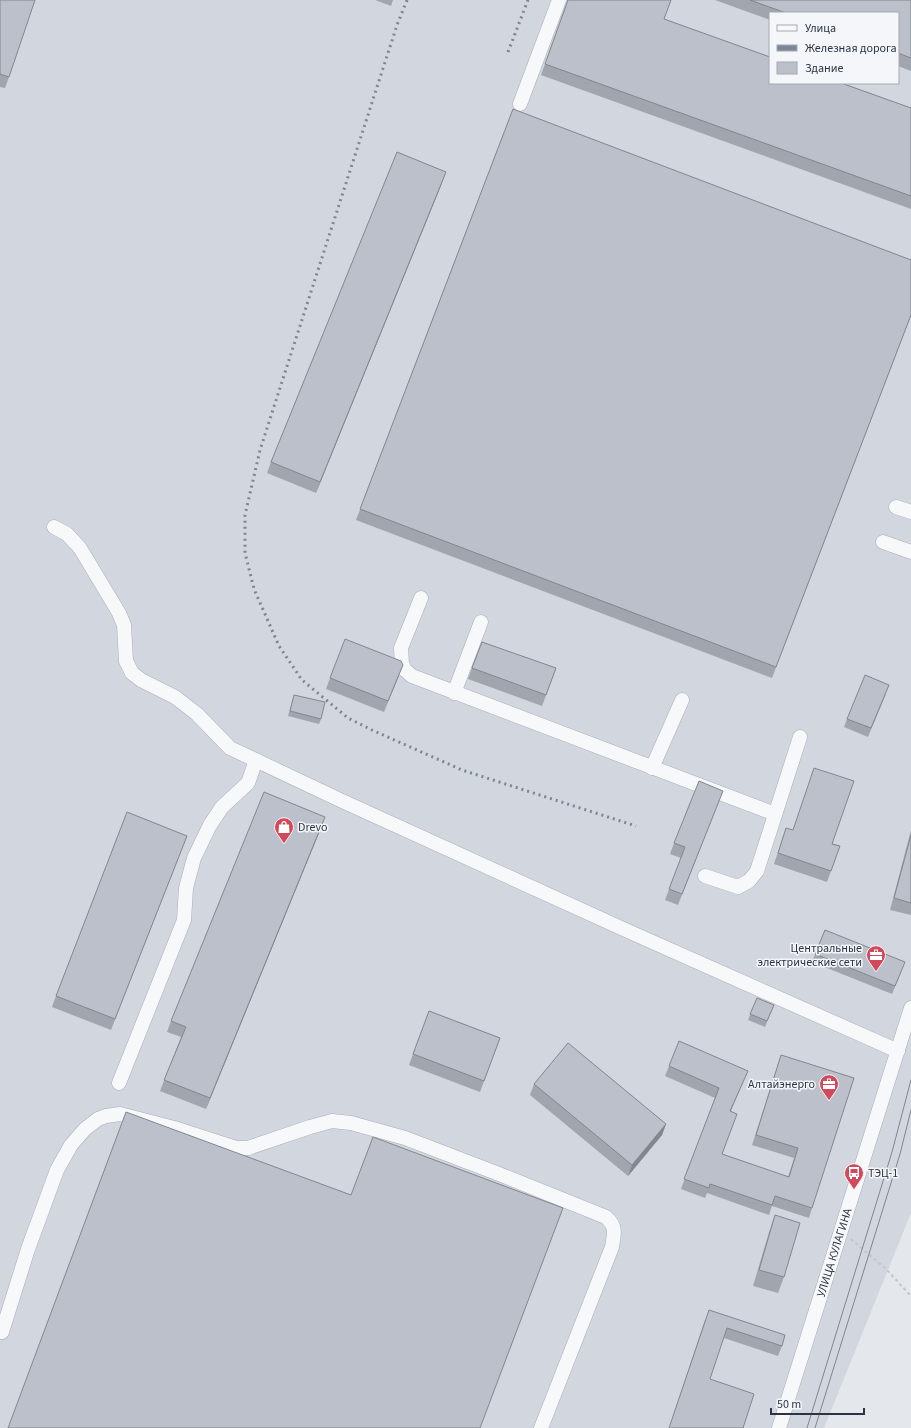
<svg xmlns="http://www.w3.org/2000/svg" width="911" height="1428" viewBox="0 0 911 1428" font-family="'Source Sans 3',sans-serif">
<style>
.built{fill:#d2d6de;fill-rule:evenodd}
.lines{fill:none;stroke-linecap:round;stroke-linejoin:round}
.minor-casing{stroke:#a9aeb7;stroke-width:15}
.path{stroke:#c2c5cb;stroke-width:2;stroke-dasharray:3 3;stroke-linecap:butt}
.minor{stroke:#f7f8fa;stroke-width:14}
.tram{stroke:#7d8696;stroke-width:1}
.rail{stroke:#7d8696;stroke-width:3;stroke-dasharray:2 4;stroke-linecap:butt}
.wall{fill:#a1a5ae}
.shaded-wall{fill:#83868d}
.building{fill:#bbc0ca;stroke:#83868d}
.labels{text-anchor:middle;stroke-width:3;stroke-linejoin:round;paint-order:stroke}
.poi-label{font-size:12px;fill:#2b3445;stroke:#f4f6f9;text-anchor:start}
.street-label{font-size:12px;fill:#2b3445;stroke:#f4f6f9}
</style>
<rect width="100%" height="100%" fill="#e4e7ec"/>
<path class="built" d="M0 0H911V1213L824 1428H0ZM770 13H898V83H770Z"/>
<g class="lines">
<defs>
<g id="minor">
<path d="M520 104 559 0"/>
<path d="M896 507 911 512"/>
<path d="M54 527 67 534 80 548 119 613 124 625 126 661 132 673 141 680 175 697 197 714 230 748 340 800 630 932 898 1051"/>
<path d="M883 542 911 552"/>
<path d="M421 598 401 648 402 664 405 670 412 676 775 814"/>
<path d="M454 693 481 622"/>
<path d="M652 768 682 700"/>
<path d="M705 876 738 887 749 881 757 871 800 737"/>
<path d="M119 1083 184 920 186 888 194 858 210 825 222 807 248 783 256 760"/>
<path d="M2 1332 28 1249 57 1170 71 1145 85 1129 98 1119 106 1116 120 1114 174 1128 236 1148H248L310 1127 332 1121 351 1123 405 1138 499 1174 606 1217C617 1227 614 1234 612 1247L541 1428"/>
<path id="s1" d="M779 1428 911 1008"/>
</g>
</defs>
<use href="#minor" class="minor-casing"/>
<path class="path" d="M851 1239 886 1269 911 1296"/>
<use href="#minor" class="minor"/>
<path class="tram" d="M807 1428 892 1152 911 1080
M815 1428 900 1154 911 1110"/>
<path class="rail" d="M407 0 397 25 260 450 245 515V553L254 589 279 646 302 680 348 718 372 730 462 770 636 826
M508 52 528 0"/>
</g>
<path class="wall" d="M0 0 9 77 5 88 0 87Z
M375 0H393L391 6Z
M568 0 664 19 911 108V209L541 75Z
M715 0H911V71L898 66V13H770V20Z
M513 109 911 315 772 678 356 520Z
M442 183 316 493 267 473 271 462Z
M472 668H556L542 706 468 679Z
M399 676 384 712 326 689 330 678Z
M886 694 868 737 844 727 847 719Z
M294 695 321 719 319 724 288 716Z
M723 791 678 905 665 900 681 858 670 854 674 843Z
M321 828 206 1109 160 1091 181 1037 167 1032 171 1021Z
M786 828 840 846 827 882 774 864Z
M911 830V915L890 910Z
M187 836 111 1030 52 1007 56 996Z
M825 930 902 970 892 994 812 962Z
M757 998 774 1005 765 1027 748 1020Z
M429 1011 500 1038 480 1092 409 1065Z
M781 1055 812 1208 809 1218 772 1206 769 1215 707 1193 705 1198 681 1189 715 1098 665 1076 669 1066 744 1080 731 1111 722 1154 788 1177 794 1158 752 1145Z
M534 1084 666 1124 662 1135 628 1176 530 1095Z
M775 1215 784 1277 778 1293 753 1286 769 1232Z
M705 1320 782 1346 778 1356 724 1338 669 1428Z"/>
<path class="shaded-wall" d="M446 172 442 183 316 493 320 482Z
M325 817 321 828 206 1109 210 1098Z
M666 1124 662 1135 628 1176 632 1165Z"/>
<path class="building" d="M0 0H35L9 77 0 74Z
M568 0H671L664 19 770 57V83H841L911 108V196L545 64Z
M750 0H911V58L898 53V13H786Z
M513 109 911 260V315L776 667 360 509Z
M397 152 446 172 320 482 271 462Z
M345 639 401 661 403 665 388 701 330 678Z
M482 642 556 668 546 695 472 668Z
M865 675 889 685 871 728 847 719Z
M294 695 325 702 321 719 290 711Z
M814 768 854 781 832 844 840 846 831 871 778 853 786 828 793 830Z
M699 781 723 791 682 894 669 889 685 847 674 843Z
M264 792 325 817 210 1098 164 1080 186 1027 171 1021Z
M127 812 187 836 115 1019 56 996Z
M911 835V903L894 898Z
M825 930 905 962 895 986 815 954Z
M757 998 774 1005 767 1021 750 1014Z
M429 1011 500 1038 484 1081 413 1054Z
M679 1041 748 1071 730 1111 737 1114 722 1154 789 1177 798 1148 756 1135 781 1055 854 1078 812 1208 775 1196 772 1205 710 1184 709 1188 684 1179 719 1088 669 1066Z
M568 1043 666 1124 632 1165 534 1084Z
M126 1112 351 1195 373 1137 563 1208 480 1428H8Z
M775 1215 800 1223 784 1277 759 1270Z
M709 1310 785 1335 782 1346 727 1328 710 1379 754 1394 743 1428H669Z"/>
<defs>
<symbol id="shop-pin" viewBox="-11 -11 22 30"><path d="M0 17L-7.5 6A9.5 9.5 0 1 1 7.5 6Z" fill="#d1495b" stroke="#f4f6f9"/><path d="M-5-2.5h2.3a2.7 3.5 0 0 1 5.4 0H5L5.5 6h-11ZM-1.5-2.5h3a1.5 2.3 0 0 0-3 0Z" fill="#fff"/></symbol>
<symbol id="office-pin" viewBox="-11 -11 22 30"><path d="M0 17L-7.5 6A9.5 9.5 0 1 1 7.5 6Z" fill="#d1495b" stroke="#f4f6f9"/><path d="M-6-3h4V-5.5h4V-3h4V5H-6ZM-1-4.5V-3h2v-1.5ZM-6 0V1H6V0Z" fill="#fff"/></symbol>
<symbol id="bus-pin" viewBox="-11 -11 22 30"><path d="M0 17L-7.5 6A9.5 9.5 0 1 1 7.5 6Z" fill="#d1495b" stroke="#f4f6f9"/><path d="M-5-6H5V4H4V6H2V4H-2V6H-4V4H-5ZM-3.5-4V0h7V-4ZM-3.5 1.2v1.5H-2V1.2ZM2 1.2v1.5H3.5V1.2Z" fill="#fff"/></symbol>
</defs>
<g fill-rule="evenodd">
<use href="#shop-pin" x="273" y="816" width="22" height="30"/>
<use href="#office-pin" x="865" y="944" width="22" height="30"/>
<use href="#office-pin" x="818" y="1073" width="22" height="30"/>
<use href="#bus-pin" x="843" y="1162" width="22" height="30"/>
</g>
<g class="labels">
<g class="poi-label">
<text x="298" y="831">Drevo</text>
<text x="862" y="952" text-anchor="end">Центральные<tspan x="862" dy="14">электрические сети</tspan></text>
<text x="815" y="1088" text-anchor="end">Алтайэнерго</text>
<text x="868" y="1177">ТЭЦ-1</text>
</g>
<g class="street-label">
<text dy="4" stroke="none"><textPath href="#s1" startOffset="184">УЛИЦА КУЛАГИНА</textPath></text>
</g>
</g>
<rect x="769" y="12" width="130" height="72" fill="#f4f6f9" stroke="#a4a8b1"/>
<rect x="777" y="25" width="20" height="6" fill="#f7f8fa" stroke="#a4a8b1"/>
<text x="805" y="32" font-size="12" fill="#2b3445">Улица</text>
<rect x="777" y="45" width="20" height="6" fill="#7d8696" stroke="#a4a8b1"/>
<text x="805" y="52" font-size="12" fill="#2b3445">Железная дорога</text>
<rect x="777" y="62" width="20" height="12" fill="#bbc0ca" stroke="#a4a8b1"/>
<text x="805" y="72" font-size="12" fill="#2b3445">Здание</text>
<path d="M771 1408v6h93v-6" fill="none" stroke="#2b3445" stroke-width="2"/>
<text x="777" y="1408" font-size="12" fill="#2b3445" stroke="#f4f6f9" stroke-width="3" paint-order="stroke">50 m</text>
</svg>
